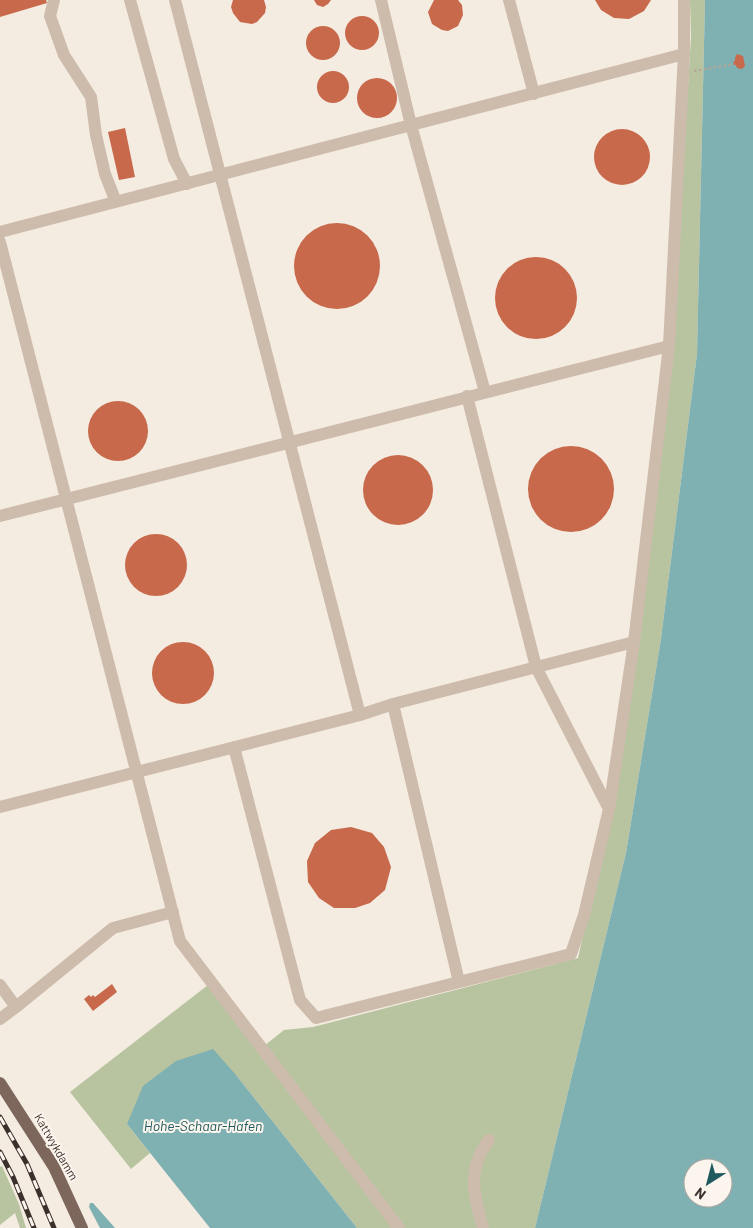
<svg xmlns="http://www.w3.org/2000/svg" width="753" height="1228" viewBox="0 0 753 1228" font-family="Barlow,sans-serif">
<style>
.green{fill:#b8c4a0}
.water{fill:#7fb0b2;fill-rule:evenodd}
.building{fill:#c8694b}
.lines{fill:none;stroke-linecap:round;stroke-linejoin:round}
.path{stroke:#b9a596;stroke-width:2;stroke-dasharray:2.5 2.5;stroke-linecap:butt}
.minor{stroke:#cdbbac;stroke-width:12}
.major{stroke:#7d675c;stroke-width:12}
.rail-casing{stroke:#3b302b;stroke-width:5}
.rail{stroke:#fbf5ee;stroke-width:3;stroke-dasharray:9;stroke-linecap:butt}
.labels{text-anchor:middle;stroke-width:4;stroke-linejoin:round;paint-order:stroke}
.street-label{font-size:12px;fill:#3b302b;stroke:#fbf5ee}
.water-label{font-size:14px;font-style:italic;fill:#1f5a5e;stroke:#fbf5ee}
</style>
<rect width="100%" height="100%" fill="#f4ebe1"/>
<path class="green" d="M690 0H705L697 354 661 639 626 853 535 1228H357L236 1075 127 1124 150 1153 131 1169 70 1092 208 985 259 1050 284 1030 313 1027 578 958 616 789 626 724 687 103 691 37Z
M2 1166 19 1204 26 1228H20L15 1213 0 1225V1167Z"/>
<path class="water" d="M705 0H753V1228H535L626 853 661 639 697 354ZM693 1168H723V1198H693Z
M213 1049 236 1075 357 1228H210L127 1124 143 1086 176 1061Z
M90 1203H93L115 1228H100L89 1207Z"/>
<path class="building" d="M0 0H46L47 3 0 17Z
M233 0H264L266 7 265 13 257 22 252 24 240 22 233 13 231 7Z
M314 0H331L328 4 323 7 317 5Z
M434 0H458L462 5 463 15 458 26 448 31 442 30 432 24 428 12Z
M595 0H651L644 11 629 19 614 18 601 10Z
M345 33a17 17 0 1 1 34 0a17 17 0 1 1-34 0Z
M306 43a17 17 0 1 1 34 0a17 17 0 1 1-34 0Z
M737 54 743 56 745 66 742 69 737 68 736 65H734L733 62 735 61V58Z
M317 87a16 16 0 1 1 32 0a16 16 0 1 1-32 0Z
M357 98a20 20 0 1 1 40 0a20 20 0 1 1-40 0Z
M125 128 135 177 119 180 108 132Z
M594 157a28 28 0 1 1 56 0a28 28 0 1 1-56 0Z
M294 266a43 43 0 1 1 86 0a43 43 0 1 1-86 0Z
M495 298a41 41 0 1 1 82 0a41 41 0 1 1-82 0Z
M88 431a30 30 0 1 1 60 0a30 30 0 1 1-60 0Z
M528 489a43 43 0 1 1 86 0a43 43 0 1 1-86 0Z
M363 490a35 35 0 1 1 70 0a35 35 0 1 1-70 0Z
M125 565a31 31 0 1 1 62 0a31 31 0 1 1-62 0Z
M152 673a31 31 0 1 1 62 0a31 31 0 1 1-62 0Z
M351 827 372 833 384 847 391 867 385 890 370 903 355 908H334L319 898 308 882 307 861 315 843 331 830Z
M112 984 117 992 93 1011 84 999 89 995 91 997 93 995 95 997Z"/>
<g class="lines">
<path class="path" d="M694 71 734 64"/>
<path class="minor" d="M54 0 50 16 64 55 91 97 96 135 105 174 116 202
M130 0 174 159 187 184
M175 0 360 715
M381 0 411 125 485 392
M509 0 534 94
M0 232 684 54
M0 242 180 941 399 1228
M467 396 536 667 609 809
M0 516 669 346
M393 704 459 982
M234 747 300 1000 316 1018 571 954 584 915 609 809 634 642 669 346 684 54V0
M0 807 360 715 393 704 634 642
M0 985 16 1007 113 928 173 912
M0 1019 16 1007
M483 1228C474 1195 466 1170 489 1140"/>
<path class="major" d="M0 1083 54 1167 82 1228"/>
<defs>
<path id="rail" d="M0 1117 27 1164 54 1228
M0 1152 13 1177 34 1228"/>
</defs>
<use href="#rail" class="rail-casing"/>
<use href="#rail" class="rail"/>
</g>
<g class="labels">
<g class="street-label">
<text transform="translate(56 1147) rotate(60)" y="4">Kattwykdamm</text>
</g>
<g class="water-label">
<text x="203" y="1131">Hohe-Schaar-Hafen</text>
</g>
</g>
<g transform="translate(708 1183) rotate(216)"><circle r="24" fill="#fbf5ee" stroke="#aea6a0"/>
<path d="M0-4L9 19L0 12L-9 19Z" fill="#1f5a5e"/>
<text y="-8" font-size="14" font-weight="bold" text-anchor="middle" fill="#3b302b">N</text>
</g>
</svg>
